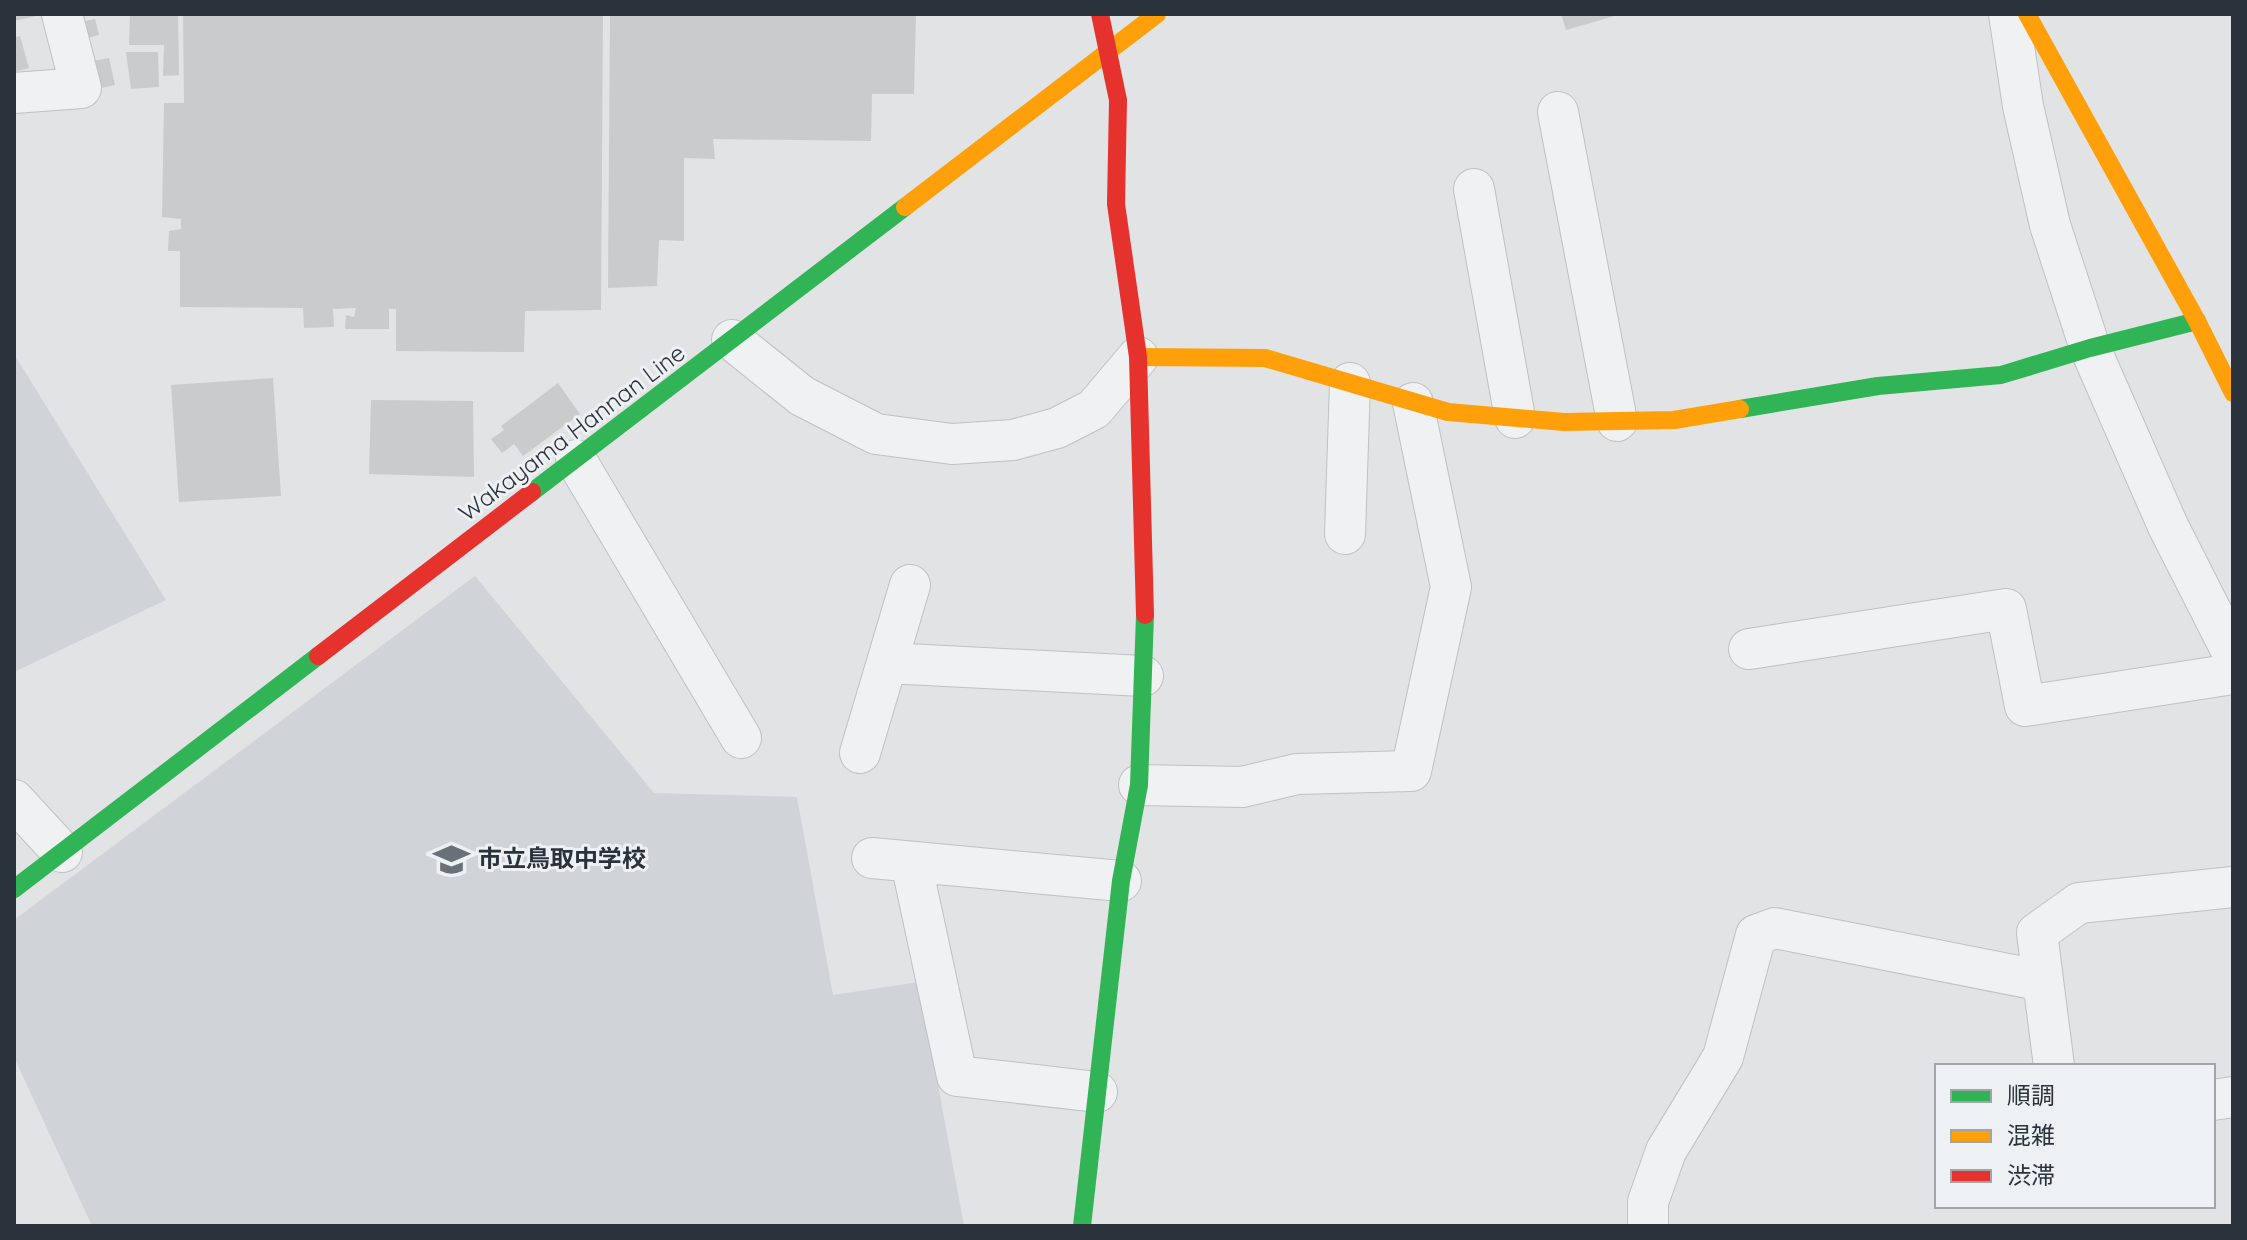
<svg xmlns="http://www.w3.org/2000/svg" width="2247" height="1240" viewBox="0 0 2247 1240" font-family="Quicksand,'Noto Sans JP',sans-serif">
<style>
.built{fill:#d0d3d8}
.building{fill:#c9cbcd}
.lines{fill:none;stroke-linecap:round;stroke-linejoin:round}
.street-casing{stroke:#bfc1c3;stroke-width:42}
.street{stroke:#eff1f2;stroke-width:40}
.fast{stroke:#30b455;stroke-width:18}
.slow{stroke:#ff9f0a;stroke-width:18}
.jam{stroke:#e5322d;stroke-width:18}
.labels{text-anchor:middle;stroke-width:6;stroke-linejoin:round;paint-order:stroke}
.street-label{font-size:24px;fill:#2a323c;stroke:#eef1f4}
.poi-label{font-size:24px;font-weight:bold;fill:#2a323c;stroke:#eef1f4;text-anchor:start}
</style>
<rect width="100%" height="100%" fill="#e1e3e5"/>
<path class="built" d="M14 354 166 600 14 672Z
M475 576 654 793 797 797 833 995 919 982 964 1226H92L14 1057V920Z"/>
<path class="building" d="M14 14H41V15L14 21Z
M130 14H178L179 75 163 76 164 45H129Z
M183 14H603L601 310 525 311 524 352 396 351V309H389V329H345L346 315 354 317 356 308 333 309 334 327 304 328 303 308 180 307V251H168L169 231 181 229V219L162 217 164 103H184Z
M610 14H916L914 94H872L871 141 713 139 715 159 684 158V241L659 240 657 286 608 288Z
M1561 14H1618V15L1566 30Z
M95 19 99 35 84 39 80 22Z
M20 36 29 68 14 72V37Z
M126 52H158L159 87 131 89Z
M109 58 115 85 93 90 88 62Z
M273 378 281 496 179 502 171 385Z
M558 383 580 414 523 456 514 444 502 453 491 439 504 430 501 426Z
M371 400 473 401 474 477 369 474Z"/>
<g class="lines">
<defs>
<path id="street" d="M2009 14 2023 106 2050 225 2090 348 2168 526 2233 654
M14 93 81 88 62 14
M1558 112 1617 421
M1474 189 1515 418
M732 340 802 396 876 434 952 444 1013 440 1057 428 1094 409 1138 357
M576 460 741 738
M1345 534 1350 383
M1749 649 2006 609 2025 706 2233 674
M887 663 1143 676
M860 753 910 585
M1139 785 1242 787 1297 774 1411 771 1451 587 1413 403
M14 800 62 852
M872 858 1121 881
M911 862 957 1076 1097 1092
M2054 1066 2037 933 2079 903 2233 887
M2213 1100 2233 1097
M1648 1226V1202L1666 1151 1723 1057 1756 935 1775 928 2043 981"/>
</defs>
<use href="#street" class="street-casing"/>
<use href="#street" class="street"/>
<path class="fast" d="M1740 409 1878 386 2001 375 2090 348 2197 321
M532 492 905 207
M14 889 318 656
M1082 1226 1121 881 1139 785 1145 615"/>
<path class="slow" d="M2027 14 2197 321 2233 393
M905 207 1157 14
M1138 357 1265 358 1448 412 1564 422 1674 420 1740 409"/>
<path class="jam" d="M1100 14 1118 100 1116 204 1138 357 1145 615
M318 656 532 492"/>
</g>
<defs>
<symbol id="school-bare" viewBox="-9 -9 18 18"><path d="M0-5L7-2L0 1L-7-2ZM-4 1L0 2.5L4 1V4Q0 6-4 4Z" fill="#6a7077" stroke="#eef1f4" stroke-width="2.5" paint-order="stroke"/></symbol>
</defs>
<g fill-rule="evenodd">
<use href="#school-bare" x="426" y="834" width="51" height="51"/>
</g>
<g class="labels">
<g class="street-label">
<text transform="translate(572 433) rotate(-37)" y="8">Wakayama Hannan Line</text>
</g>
<g class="poi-label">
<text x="478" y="867">市立鳥取中学校</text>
</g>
</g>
<rect width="2247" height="1240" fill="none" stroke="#2a323c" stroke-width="32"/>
<rect x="1935" y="1064" width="280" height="144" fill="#eef1f4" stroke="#a0a5aa" stroke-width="2"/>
<rect x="1951" y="1090" width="40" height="12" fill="#30b455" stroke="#a0a5aa" stroke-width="2"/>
<text x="2007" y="1104" font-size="24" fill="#2a323c">順調</text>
<rect x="1951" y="1130" width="40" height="12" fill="#ff9f0a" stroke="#a0a5aa" stroke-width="2"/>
<text x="2007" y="1144" font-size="24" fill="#2a323c">混雑</text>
<rect x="1951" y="1170" width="40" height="12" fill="#e5322d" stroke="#a0a5aa" stroke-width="2"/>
<text x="2007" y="1184" font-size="24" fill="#2a323c">渋滞</text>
</svg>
